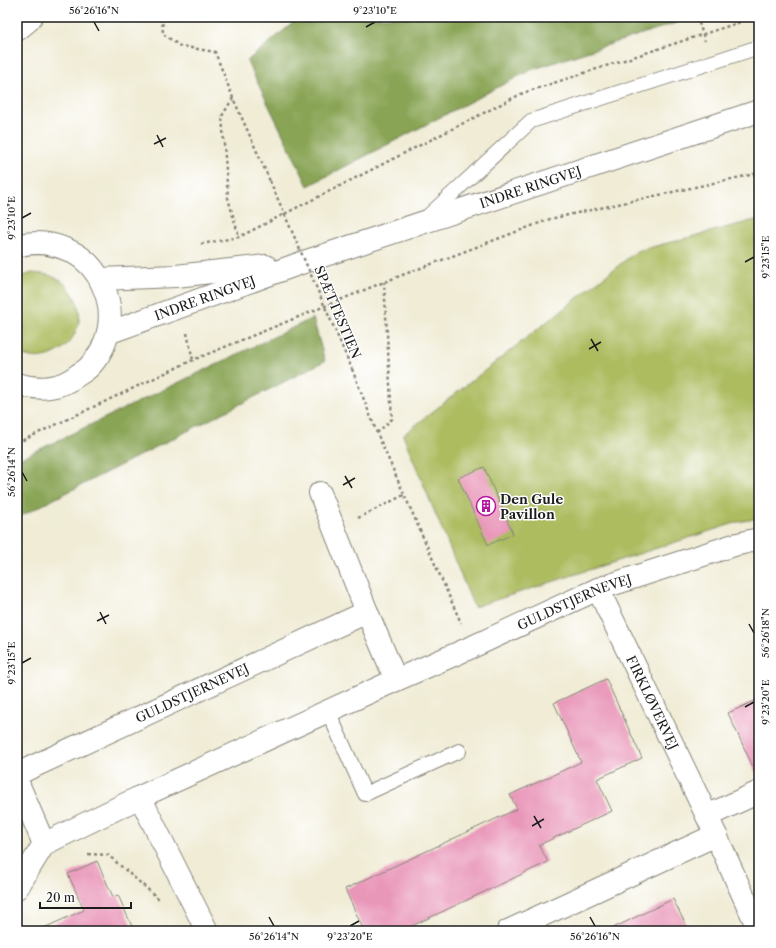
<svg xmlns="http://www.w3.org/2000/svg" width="776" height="948" viewBox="0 0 776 948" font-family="'Libre Caslon Text',serif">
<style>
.green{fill:#acbc5e;stroke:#646c3d}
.forest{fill:#89a455;stroke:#526038}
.building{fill:#e997b9}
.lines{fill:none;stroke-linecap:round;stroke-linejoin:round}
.service-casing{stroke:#868479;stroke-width:16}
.minor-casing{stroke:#868479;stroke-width:24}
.tertiary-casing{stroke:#868479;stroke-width:24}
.path{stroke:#868479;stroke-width:2.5;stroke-dasharray:3 3;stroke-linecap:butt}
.service{stroke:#fff;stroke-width:14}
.minor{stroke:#fff;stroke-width:22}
.tertiary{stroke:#fff;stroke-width:22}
.path-bridge{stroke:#868479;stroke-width:2.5;stroke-dasharray:3 3;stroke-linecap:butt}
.ticks{fill:none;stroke:#1c1c1c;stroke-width:1.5}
.labels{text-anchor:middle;stroke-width:3;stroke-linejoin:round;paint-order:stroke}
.street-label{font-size:13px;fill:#1c1c1c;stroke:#fff}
.poi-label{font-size:13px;font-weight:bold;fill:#1c1c1c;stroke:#fff;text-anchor:start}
.neatline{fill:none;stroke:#1c1c1c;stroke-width:1.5}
.ticks-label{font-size:10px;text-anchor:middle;fill:#1c1c1c}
</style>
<rect width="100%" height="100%" fill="#fff"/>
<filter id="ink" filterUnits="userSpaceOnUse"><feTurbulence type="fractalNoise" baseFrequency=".025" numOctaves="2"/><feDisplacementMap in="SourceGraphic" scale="8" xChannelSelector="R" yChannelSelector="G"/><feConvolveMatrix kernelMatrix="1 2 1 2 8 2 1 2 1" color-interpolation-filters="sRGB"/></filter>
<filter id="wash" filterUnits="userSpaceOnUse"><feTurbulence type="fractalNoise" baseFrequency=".012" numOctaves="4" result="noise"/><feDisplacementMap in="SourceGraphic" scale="16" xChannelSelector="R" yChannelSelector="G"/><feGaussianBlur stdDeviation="0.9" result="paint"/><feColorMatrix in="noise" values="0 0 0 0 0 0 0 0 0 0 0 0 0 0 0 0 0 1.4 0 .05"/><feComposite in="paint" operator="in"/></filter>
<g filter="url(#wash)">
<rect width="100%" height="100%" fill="#f0ecd6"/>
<path class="green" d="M759 219V518L738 522 474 607 403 435 637 251Z
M32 273C41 274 48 274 56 278 63 281 68 287 72 293 90 318 73 351 44 357 35 359 26 356 17 353V279L20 277Z"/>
<path class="forest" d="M300 17H694L531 70 308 186 247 61Z
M313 318 325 361 17 518V460Z"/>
<g id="blocks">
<path class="building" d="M484 467 513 534 488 545 458 478Z
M606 679 642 758 597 779 612 811 539 845 548 862 401 931H364L345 889 517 809 510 795 581 762 554 703Z
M759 699V780L728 713Z
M97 861 113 897 118 895 134 931H37L84 910 68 874Z
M673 899 689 931H607Z"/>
</g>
</g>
<g filter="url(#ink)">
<use href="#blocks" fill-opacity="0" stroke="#868479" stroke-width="1"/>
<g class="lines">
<defs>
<path id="service" d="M425 219 531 121 759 47
M328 711 365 794 459 751"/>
<g id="minor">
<path d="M17 30 28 21 31 17"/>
<path d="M320 493 367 612 396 680"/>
<path id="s1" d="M598 589 707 816 759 930"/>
<path id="s2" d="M17 774 367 612"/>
<path d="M17 781 44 844"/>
<path d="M707 816 759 792"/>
<path id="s3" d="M17 888 44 844 140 797 396 680 472 647 598 589 734 545 759 539"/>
<path d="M508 931 716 835"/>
</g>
<g id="tertiary">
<path d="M17 246C34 241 52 243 68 250 84 257 96 270 103 286 116 314 110 346 88 368 85 371 81 373 78 375 70 381 60 386 50 387 39 389 28 387 17 384"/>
<path d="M100 279 176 276 266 266"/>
<path id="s4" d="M108 333 301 263 759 111"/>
<path d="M140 797 207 931"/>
</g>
</defs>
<use href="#service" class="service-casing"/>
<use href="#minor" class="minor-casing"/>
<use href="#tertiary" class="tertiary-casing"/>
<path class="path" d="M162 17 163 34 180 46 215 52 233 98 270 181
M697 17 705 41
M233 98 222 116 228 198 239 237
M201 244 239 237 523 93 756 17
M187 333 193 360
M352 369 377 433 461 623
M377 433 392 419 384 282
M17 443 193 360 384 282 550 219 759 173
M358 518 404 495
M88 854 108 855 159 899"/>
<use href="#service" class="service"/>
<use href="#minor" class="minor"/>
<use href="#tertiary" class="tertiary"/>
<path class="path-bridge" d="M270 181 352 369"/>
</g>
</g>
<path class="ticks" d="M94 22 99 31M366 27 375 22M157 135 163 147M154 144 166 138M22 218 31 213M745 262 754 257M591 339 598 351M589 349 601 342M22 472 27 481M345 476 352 488M343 485 355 478M100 612 106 624M97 621 109 615M749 624 754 633M22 663 31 658M745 707 754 702M534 816 541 828M532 826 544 819M269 917 274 926M590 917 595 926M350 926 359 921"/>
<defs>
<symbol id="building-ring" viewBox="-11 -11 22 22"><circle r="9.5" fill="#fff" stroke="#b5179e" stroke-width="1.5"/><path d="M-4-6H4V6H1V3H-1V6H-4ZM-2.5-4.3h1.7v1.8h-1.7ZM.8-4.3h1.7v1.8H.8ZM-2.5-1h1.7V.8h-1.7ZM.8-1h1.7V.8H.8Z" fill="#b5179e"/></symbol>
</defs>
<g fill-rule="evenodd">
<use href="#building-ring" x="475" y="495" width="22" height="22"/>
</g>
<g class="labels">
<g class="street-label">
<text dy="5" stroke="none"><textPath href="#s4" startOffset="447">INDRE RINGVEJ</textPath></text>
<text dy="5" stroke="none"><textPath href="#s4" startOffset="103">INDRE RINGVEJ</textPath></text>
<text transform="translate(338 312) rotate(67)" y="5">SPÆTTESTIEN</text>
<text dy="5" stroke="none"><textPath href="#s3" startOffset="635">GULDSTJERNEVEJ</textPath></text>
<text dy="5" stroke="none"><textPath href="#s2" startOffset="193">GULDSTJERNEVEJ</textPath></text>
<text dy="5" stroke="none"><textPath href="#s1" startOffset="126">FIRKLØVERVEJ</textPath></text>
</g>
<g class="poi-label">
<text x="500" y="504">Den Gule<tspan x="500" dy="15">Pavillon</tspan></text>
</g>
</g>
<rect width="776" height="948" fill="none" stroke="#fff" stroke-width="44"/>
<path d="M40 902v6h91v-6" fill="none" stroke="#1c1c1c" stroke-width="2"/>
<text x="46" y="902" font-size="12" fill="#1c1c1c" stroke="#ffffff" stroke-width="3" paint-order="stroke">20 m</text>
<rect x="22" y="22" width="732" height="904" class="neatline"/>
<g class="ticks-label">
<text x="94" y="14">56°26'16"N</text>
<text x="375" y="14">9°23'10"E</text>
<text transform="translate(11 218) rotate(-90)" y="4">9°23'10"E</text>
<text transform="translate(765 257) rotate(-90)" y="4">9°23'15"E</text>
<text transform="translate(11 472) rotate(-90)" y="4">56°26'14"N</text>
<text transform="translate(765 633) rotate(-90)" y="4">56°26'18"N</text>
<text transform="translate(11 663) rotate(-90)" y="4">9°23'15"E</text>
<text transform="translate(765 702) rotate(-90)" y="4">9°23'20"E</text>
<text x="274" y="940">56°26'14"N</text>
<text x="350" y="940">9°23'20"E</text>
<text x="595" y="940">56°26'16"N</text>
</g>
</svg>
